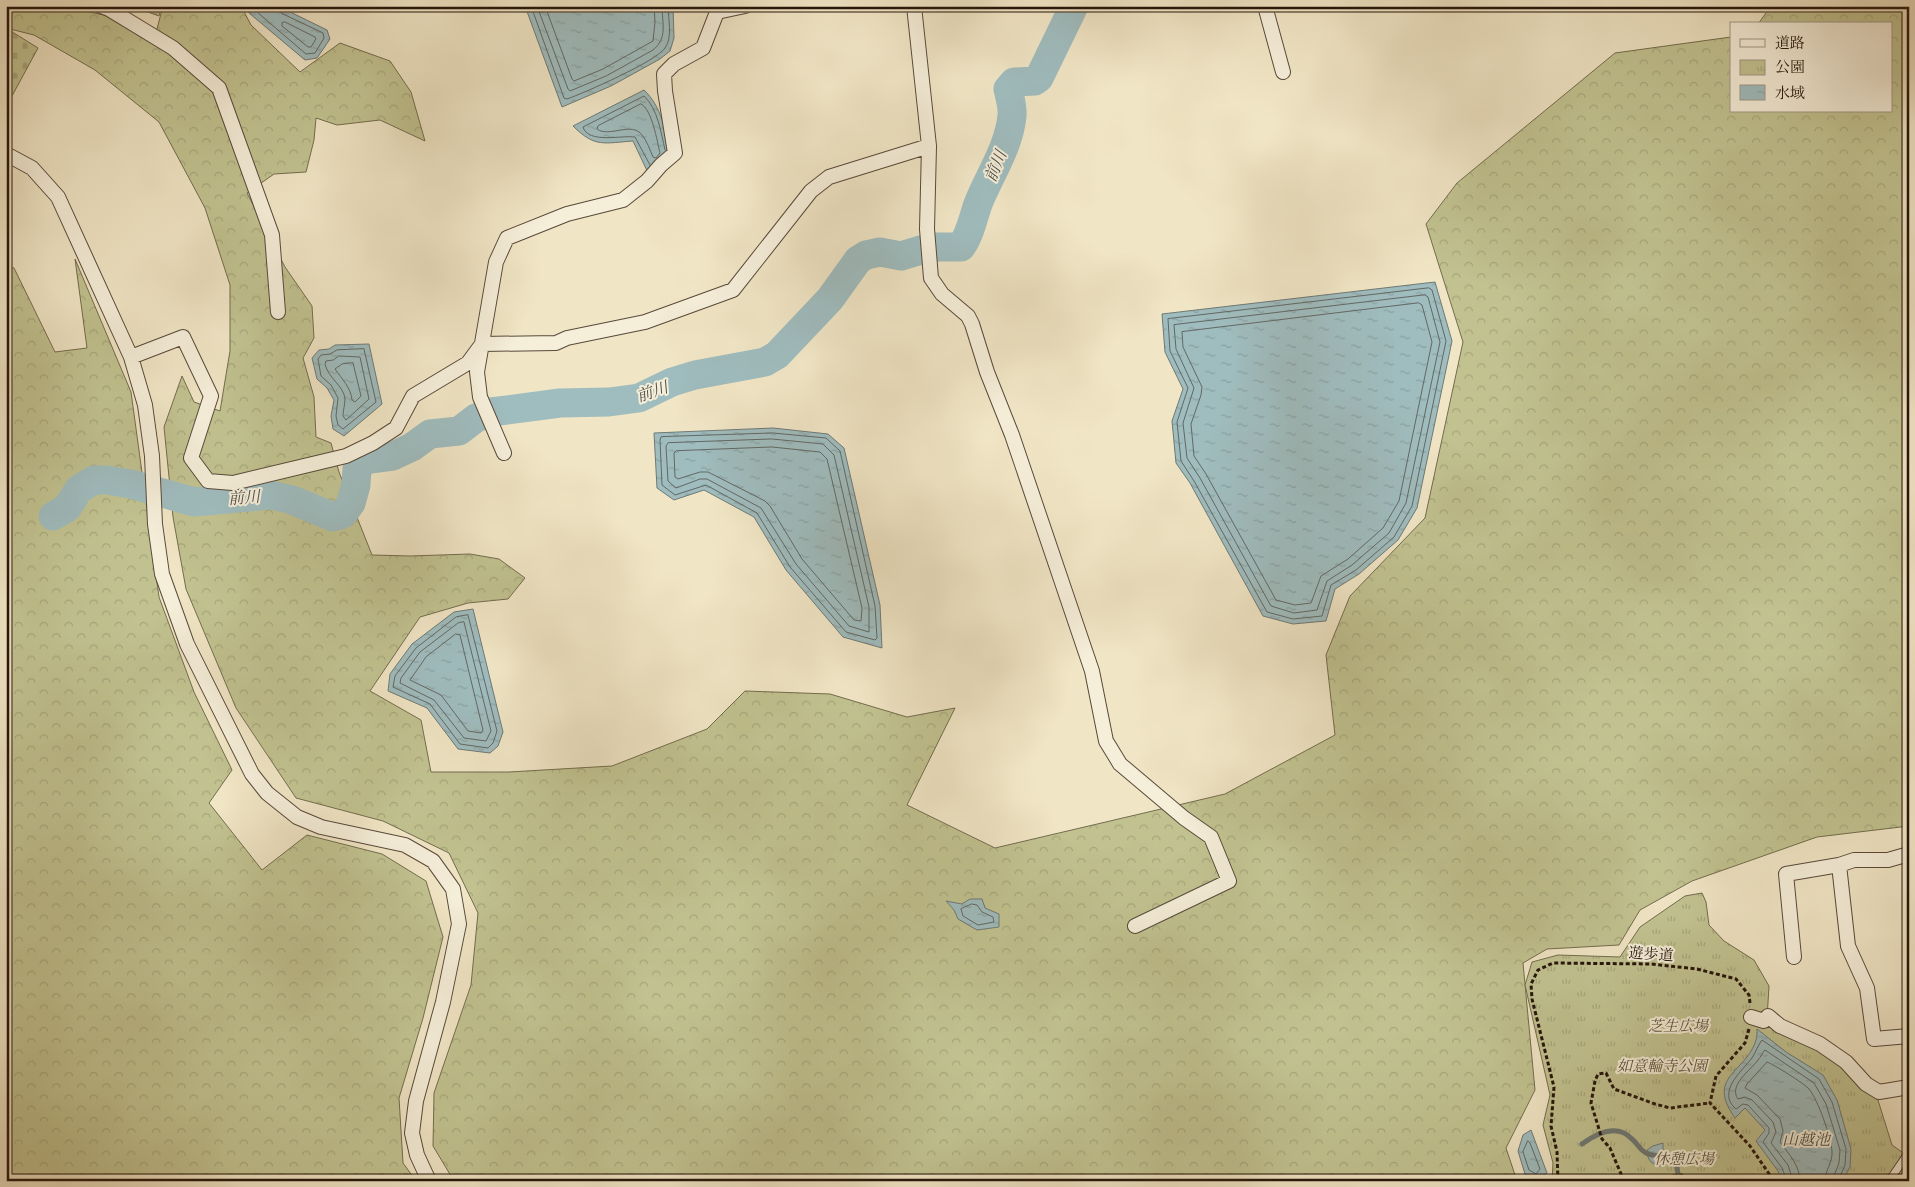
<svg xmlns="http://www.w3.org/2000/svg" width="1915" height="1187" viewBox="0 0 1915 1187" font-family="Vollkorn,'Noto Serif JP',serif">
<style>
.forest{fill:url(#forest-crowns);stroke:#736c4e}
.cemetery{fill:url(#cemetery-stones);stroke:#736c4e}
.park{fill:url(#park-tufts);stroke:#736c4e}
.water{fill:url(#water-ripples);stroke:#6e7976}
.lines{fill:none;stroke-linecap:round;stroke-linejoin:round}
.shore{stroke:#626864;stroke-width:1}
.stream{stroke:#6e7976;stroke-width:5}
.river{stroke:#9fbcbe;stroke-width:29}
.service-casing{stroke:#58493a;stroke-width:9}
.minor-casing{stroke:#58493a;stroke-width:16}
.path{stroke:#25150b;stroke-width:3;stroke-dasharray:4 2.5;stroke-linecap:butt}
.service{stroke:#f5eed9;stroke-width:7}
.minor{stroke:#f5eed9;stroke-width:14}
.labels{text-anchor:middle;stroke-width:4;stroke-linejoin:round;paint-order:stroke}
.street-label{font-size:15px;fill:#25150b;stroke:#f5eed9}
.park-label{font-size:15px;font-style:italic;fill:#5c523a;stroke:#f5eed9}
.water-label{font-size:16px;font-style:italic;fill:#504f4a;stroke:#f5eed9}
</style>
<defs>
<pattern id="forest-crowns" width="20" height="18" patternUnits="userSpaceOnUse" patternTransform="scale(1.25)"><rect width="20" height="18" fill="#c1c290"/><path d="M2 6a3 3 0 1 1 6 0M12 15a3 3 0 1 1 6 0" fill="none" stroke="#a6a67b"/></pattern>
<pattern id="cemetery-stones" width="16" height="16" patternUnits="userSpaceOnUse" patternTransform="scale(1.25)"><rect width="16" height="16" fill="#c1c290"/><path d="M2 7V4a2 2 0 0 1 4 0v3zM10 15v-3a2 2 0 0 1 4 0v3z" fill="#a6a67b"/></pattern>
<pattern id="park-tufts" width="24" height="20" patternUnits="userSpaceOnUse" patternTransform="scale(1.25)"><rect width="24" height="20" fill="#c1c290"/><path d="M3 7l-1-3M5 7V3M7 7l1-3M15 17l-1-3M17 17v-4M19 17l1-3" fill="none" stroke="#a6a67b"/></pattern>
<pattern id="water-ripples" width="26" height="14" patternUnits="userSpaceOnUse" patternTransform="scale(1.25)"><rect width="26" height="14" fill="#9fbcbe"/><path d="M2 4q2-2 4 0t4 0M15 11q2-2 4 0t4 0" fill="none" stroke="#89a1a2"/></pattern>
</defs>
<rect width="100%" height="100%" fill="#f0e5c5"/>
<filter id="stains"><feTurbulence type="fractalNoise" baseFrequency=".004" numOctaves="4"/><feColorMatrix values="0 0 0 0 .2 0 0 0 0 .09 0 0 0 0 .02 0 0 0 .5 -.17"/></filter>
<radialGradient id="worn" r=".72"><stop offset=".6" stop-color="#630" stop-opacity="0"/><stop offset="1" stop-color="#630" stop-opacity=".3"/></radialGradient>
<path class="forest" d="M6 6H61L104 15 153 44 163 6H241L251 25 300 72 340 43 390 61 411 92 425 141 380 120 337 125 316 118 314 140 306 172 274 174 247 193 285 267 312 306 314 338 303 358 314 397 316 437 331 443 339 472 372 555 410 556 470 554 499 559 525 578 508 599 468 603 420 617 370 691 421 720 431 772H509L612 766 707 729 745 691 830 694 907 717 955 708 907 805 995 848 1225 794 1335 735 1326 655 1350 596 1425 518 1463 342 1426 224 1457 183 1615 53 1731 37V111H1891V24H1758L1771 6H1909V826L1817 837 1692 881 1640 910 1619 945 1547 949 1523 963 1535 1090 1506 1148 1517 1181H454L433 1146 434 1093 471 985 478 913 449 853 383 821 296 798 236 708 186 589 173 517 164 427 182 376 194 402 220 411 230 351V285L205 208 159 122 95 70 34 35 6 28Z
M75 259 131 392 159 597 194 692 232 770 209 803 262 870 307 835 382 854 426 881 443 937 423 1018 399 1098 403 1163 416 1181H6V265L14 268 55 352 87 348Z"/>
<path class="cemetery" d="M131 6H162L159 16Z
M6 28 38 48 12 96 6 103Z"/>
<path class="park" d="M1702 893 1706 902 1709 925 1724 941 1754 960 1769 986 1767 1019 1838 1052 1877 1097 1892 1145 1909 1157V1181H1552L1553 1163 1543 1125 1550 1095 1525 985 1532 962 1558 955 1620 957 1640 927 1685 896Z"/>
<path class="water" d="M278 6 327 30 330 39 317 58 305 60 249 13 245 7Z
M525 6H673L674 38 670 51 660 59 611 86 562 107Z
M644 90C662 107 665 131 672 154L650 177 633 141C604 143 595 148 573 126Z
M1435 282 1452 341 1417 508 1398 540 1359 574 1335 589 1326 621 1293 624 1263 616 1190 483 1176 463 1172 421 1183 389 1165 352 1162 314Z
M369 344 382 404 344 436 333 429 331 416 334 400 327 388 317 379 312 358 319 350 329 349 335 345Z
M773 428 828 434 844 448 880 605 882 648 843 637 786 570 754 517 704 490 674 500 657 488 654 433Z
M473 609 503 732 498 746 490 753 458 749 427 708 388 691 390 674 412 644 454 612Z
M970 899H982L985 908 999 914V927L977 930 958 919 954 910 946 901 962 904Z
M1757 1029 1786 1052 1823 1075 1837 1100 1851 1149 1850 1167 1842 1181H1782L1778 1171 1756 1141 1765 1130 1745 1108 1735 1118C1705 1076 1746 1073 1756 1040 1757 1037 1757 1032 1757 1029Z
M1531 1130 1547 1173 1535 1180 1525 1174 1518 1151 1523 1135Z
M1663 1143V1166C1653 1166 1647 1161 1647 1150L1653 1146Z"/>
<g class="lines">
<path class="shore" d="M250 6 306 54 315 53 324 38 323 33 281 13 278 6
M531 6 564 98 567 99C584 93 657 61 665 48 673 37 668 19 668 6
M537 6 568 89 570 91 606 76 653 50C668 38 662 23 662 6
M545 6 572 79 574 81 603 69 653 41 655 22 654 6
M285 22 315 37 316 39 311 47H308L282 26V23Z
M641 104C652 109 657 141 660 153L656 158 653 157C650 150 647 141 642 135 632 121 609 138 597 129L598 126Z
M650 165 635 137C622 135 588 144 583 127L644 96C658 109 661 133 665 150
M1429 288 1432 290 1446 341 1412 506 1394 537 1356 570 1331 585 1322 616 1293 619 1267 612 1194 481 1181 461 1177 422 1188 388 1170 351 1168 319Z
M1425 295 1428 297 1440 342 1406 503 1389 533 1352 565 1327 581 1317 610 1294 613 1271 606 1200 478 1187 458 1183 423 1194 388 1176 349 1174 325Z
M1419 303 1422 305 1432 342 1399 501 1383 528 1348 559 1321 576 1311 603 1295 605 1276 600 1206 474 1194 456 1191 424 1201 395 1202 387 1183 347 1182 332Z
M364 349 376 402 343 429 338 425 336 416 338 398 331 385 321 376 318 359 321 355 330 354 337 350Z
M339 356 360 357 369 399 346 420 343 416C343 411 345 404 345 399 344 386 328 378 325 364L326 361 333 360Z
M353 363 361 396 355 402 352 400C351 388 342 379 335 369L342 364Z
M773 433 826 438 840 451 875 606 877 638 875 640 846 632 790 567 757 513 706 485 675 495 662 485 660 440 661 437Z
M772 439 823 444 834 455 869 607V632L849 626 796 564 761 508 707 479H700L676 488 668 481 666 446 668 443Z
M772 447 820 452 827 459 862 608 861 621 854 620 802 559 770 506 765 501 708 472H700L678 479 675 477 674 453 676 451Z
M468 615 497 731 493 743 488 748 460 744 430 704 393 687 395 676 416 648 456 617Z
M464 622 491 731 486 741 464 738 434 700 400 683 401 678 420 652 458 623Z
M456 634 460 635 483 730 481 733 468 731 441 695 410 680 426 657Z
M972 904 977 905 982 912 993 917 994 922 978 925 963 916 961 909Z
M1528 1141 1530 1143 1540 1169 1536 1174 1529 1170 1523 1152Z
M1787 1181 1782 1168 1763 1142 1769 1133V1128L1748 1105 1743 1104 1736 1109C1716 1092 1742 1071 1752 1058 1756 1052 1758 1045 1762 1040L1819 1079 1832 1102 1846 1149 1845 1165 1838 1181
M1793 1181 1788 1165 1771 1143 1776 1132 1773 1122 1752 1100 1745 1097 1738 1099C1728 1085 1751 1070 1758 1060 1761 1057 1762 1053 1765 1050L1814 1083 1826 1104 1840 1150 1839 1163 1832 1181
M1800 1181C1800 1166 1789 1154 1780 1142L1783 1131 1780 1119 1757 1095 1745 1088 1747 1084 1767 1062C1773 1064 1805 1084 1809 1089 1818 1100 1831 1137 1832 1151 1833 1162 1825 1170 1825 1181"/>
<path class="stream" d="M1582 1144C1597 1133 1617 1123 1632 1139 1637 1143 1640 1150 1646 1153 1653 1157 1662 1155 1670 1156L1677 1167 1679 1181"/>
<path class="river" d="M53 516 67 508 79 489 94 480H107L131 484 194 502 271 495 292 500 333 517 343 514 351 503 356 485 357 468 361 463 370 459 393 456 412 447 430 434 459 431 476 418 491 412 560 403 609 402 639 398 672 382 695 375 765 362 777 355 830 299 858 260 866 255 880 252 901 256 931 247H961C970 235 973 218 978 204 989 176 1009 147 1012 116 1013 108 1010 98 1008 89L1014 82 1035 81 1039 78 1074 6"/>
<defs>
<path id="service" d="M1889 1181 1909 1152"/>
<path id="minor" d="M101 6 109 9 173 48 219 88 272 235 278 312
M914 6 929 146 927 229 931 278 942 294 968 316 972 324 987 372 1012 435 1092 671 1106 741 1120 764 1184 818 1211 837 1229 881 1135 926
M1265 6 1283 72
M6 154 32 168 58 197 131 357 145 405 152 456 155 524 162 574 187 644 252 774 267 793 297 817 321 827 405 845 433 861 453 889 459 924 443 1002 416 1101 412 1133 417 1155 429 1181
M131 357 183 337 211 396 191 458 208 481 233 483 346 456 373 443 396 428 413 396 468 363 482 344 556 343 567 338 645 322 733 290 811 191 829 177 929 146
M504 453 480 397 477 372 496 262 507 238 567 214 623 200 647 181 661 165 675 153 665 91 664 74 674 64 703 48 717 12 745 6
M1839 865 1848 946 1867 988 1874 1039 1909 1036
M1794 957 1786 874 1839 865 1854 860H1888L1909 854
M1751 1017 1764 1021 1768 1016 1780 1026 1820 1044 1846 1062 1866 1084 1879 1092 1909 1087"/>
</defs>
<use href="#service" class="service-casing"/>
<use href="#minor" class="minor-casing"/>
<path class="path" d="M1749 1029 1745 1043 1716 1076 1710 1103 1750 1146 1774 1181
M1673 1176 1683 1175
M1558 1181 1557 1152 1551 1126 1554 1087 1532 999 1531 984 1538 970 1553 963 1651 964 1697 969 1736 979 1749 995 1750 1003
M1624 1181 1610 1148 1602 1139 1591 1103 1595 1081 1598 1074 1606 1073 1614 1089 1655 1104 1670 1108 1710 1103"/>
<use href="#service" class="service"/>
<use href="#minor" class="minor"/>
</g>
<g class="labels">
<g class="street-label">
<text transform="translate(1651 954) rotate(4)" y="5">遊歩道</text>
</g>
<g class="park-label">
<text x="1678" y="1031">芝生広場</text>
<text x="1662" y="1071">如意輪寺公園</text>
<text x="1684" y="1164">休憩広場</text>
</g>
<g class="water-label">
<text transform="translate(995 166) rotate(-68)" y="6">前川</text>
<text transform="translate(652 391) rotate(-19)" y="6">前川</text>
<text transform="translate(244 497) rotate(-5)" y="6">前川</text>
<text x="1806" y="1145">山越池</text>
</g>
</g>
<rect width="1915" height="1187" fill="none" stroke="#f0e5c5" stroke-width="25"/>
<rect x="8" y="8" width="1900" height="1172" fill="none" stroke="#25150b" stroke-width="2.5"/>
<rect x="12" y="12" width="1890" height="1162" fill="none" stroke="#25150b"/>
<rect x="1730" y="22" width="162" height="90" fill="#f5eed9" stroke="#a29787"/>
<rect x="1740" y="39" width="25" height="8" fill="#f5eed9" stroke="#a29787"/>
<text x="1775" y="48" font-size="15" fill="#25150b">道路</text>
<rect x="1740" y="60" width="25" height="15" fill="url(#park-tufts)" stroke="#a29787"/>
<text x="1775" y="72" font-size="15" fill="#25150b">公園</text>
<rect x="1740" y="85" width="25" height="15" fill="url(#water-ripples)" stroke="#a29787"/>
<text x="1775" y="98" font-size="15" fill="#25150b">水域</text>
<rect width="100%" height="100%" filter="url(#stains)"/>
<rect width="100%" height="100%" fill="url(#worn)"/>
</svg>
